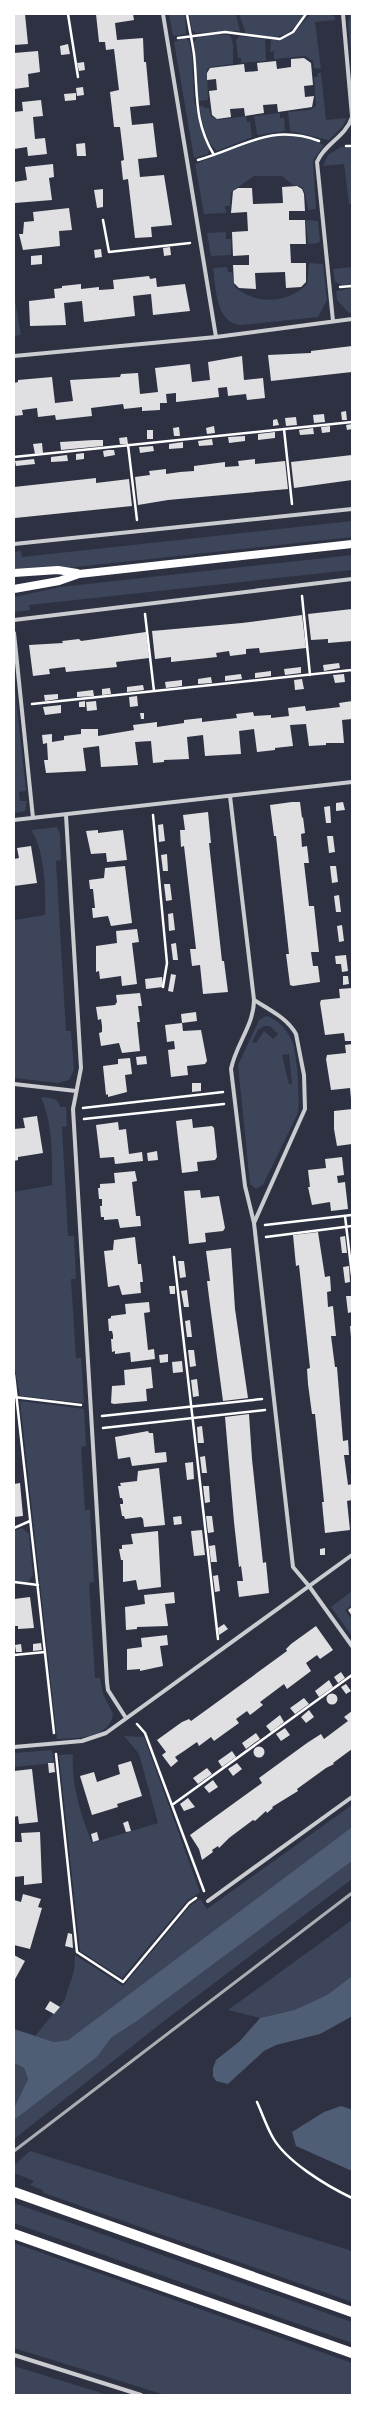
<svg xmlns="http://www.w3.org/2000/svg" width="366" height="2409" viewBox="0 0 366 2409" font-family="'Source Sans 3',sans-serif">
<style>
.green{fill:#3c4559;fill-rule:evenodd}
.water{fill:#4f5d75}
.building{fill:#e0e0e3}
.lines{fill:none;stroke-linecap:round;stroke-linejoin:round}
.path{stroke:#fff;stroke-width:2.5}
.minor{stroke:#caccd0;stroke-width:4}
.secondary{stroke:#fff;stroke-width:8}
.primary{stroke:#fff;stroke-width:10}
.rail{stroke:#abadb3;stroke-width:3}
</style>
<rect width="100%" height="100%" fill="#2d3142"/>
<path class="green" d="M169 14H185L186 34 173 36Z
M189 14H236L240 31 196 33 192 30Z
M239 14H304C285 43 278 37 246 34Z
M311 14H331L335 17V20L315 22 321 69 314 68 313 61 305 56 274 59V51L270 52 271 40C291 41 298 27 311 14Z
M350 14H352V63L348 24Z
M208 34 230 35 233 44V64L210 67 207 69 208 100 197 101 194 42 197 37Z
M239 36 265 39 266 61 241 63V58H238L236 41Z
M185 38 189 41 192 56 194 101 209 150 208 154 194 158 174 42Z
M318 73H321L326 120 347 118 343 126 329 140 290 131 288 112 310 110 316 106 314 77 318 76Z
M203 105 204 108H209L211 116 218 120 246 116 247 122H250L252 137 217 151C205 141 203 122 199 107Z
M280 113V118H284L285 131 259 135 257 134 254 116Z
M283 135 307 138 324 145 313 160 316 209 308 210 305 193 302 187 293 185 282 176H254L231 192 230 206H225L226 213 204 214 195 164 255 140Z
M341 147 352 148V204H349L344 164 323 166 328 155Z
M306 220 318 221 320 241 318 243 308 244Z
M226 232V239H231V255L211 256 207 233Z
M309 263 323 264 327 300 318 317 241 325C215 323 216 287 213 268L227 267 228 272H232L235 287C255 305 288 304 307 284Z
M352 267V285H342L335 282 333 269Z
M352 288V313H349L337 300 336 291Z
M14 295 21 335 14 336Z
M352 521V537L58 569 14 570V552L21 551 22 557Z
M352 555V570L29 605 30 610 14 612V597L60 587Z
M14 680 26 791 19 792 20 801H27L25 811 14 813Z
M57 827 60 834 61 860 56 861 66 1031H71L74 1070 69 1080 58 1083 14 1078V920L45 915C46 891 45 851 31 830Z
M266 1016C277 1018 288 1031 292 1041 297 1051 301 1106 297 1115L263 1185 256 1189 250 1184 238 1065 259 1020ZM264 1026H270L278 1034 273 1039 264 1031 256 1043 252 1042 258 1030ZM289 1054 292 1084H289L282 1055Z
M41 1097C50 1098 58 1097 60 1107H66L67 1126 62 1127 68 1236H74L76 1279H71L76 1358H81L84 1403 20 1396 14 1364V1192L52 1185C52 1155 53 1125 41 1097Z
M20 1401 84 1409 86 1446 81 1447 85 1510H90L94 1582 89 1583 95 1678H100L103 1694 113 1714C110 1739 75 1738 57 1739Z
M22 1528 29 1534 33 1575 27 1583 14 1581V1531Z
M352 1591V1605L345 1610 352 1620V1636L331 1607Z
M124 1736 144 1737 200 1892 187 1901 122 1978 80 1951 59 1755 73 1754C71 1786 81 1814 92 1843L158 1823 139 1754Z
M52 1750 54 1763 14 1767V1753Z
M352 1805V1827L68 2040 54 2042 35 2036 64 2001 74 1971 75 1955 123 1986 190 1906 200 1899 207 1909Z
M352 1861V1879L168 2018 14 2139V2120L97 2057 111 2038 137 2021Z
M352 1920V1976L327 1995 294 2010 260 2018 228 2010Z
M14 2063 24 2068 28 2079 14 2108Z
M30 2151 352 2251V2302L44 2193 42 2190 30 2185 34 2181 14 2173V2165Z
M14 2203 352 2322V2343L14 2223Z
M14 2243 352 2363V2395H165L14 2348Z
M14 2366 108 2395H14Z"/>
<path class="water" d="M352 1827V1861L137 2021 111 2038 97 2057 14 2120V2108L28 2079 24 2068 14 2063V2029L54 2042 68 2040Z
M352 1976V2016L349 2018 320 2034 276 2045 264 2051 228 2084 216 2081 213 2076V2068L216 2060 240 2041 260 2018 294 2010 327 1995Z
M341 2106 350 2109 352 2111V2171L296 2146 292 2132 324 2112Z"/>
<path class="building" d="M14 14H25L28 44 14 45Z
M96 14H133L134 20 115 23 117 40 143 38 144 62H146L150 105 130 107 132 125 153 123 157 157 138 159 140 177 164 175 172 225 151 227 152 237 135 238 128 179 123 180 121 161 124 160 120 127H114L110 92 119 90 114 49 106 50 105 42H99Z
M68 44 70 54 61 55 60 46Z
M38 51 40 72 28 74 29 87 14 89V53Z
M304 58 311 63 313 85 304 86 305 97 314 96 312 107 278 112 277 104 263 105 264 113 245 116 244 108 230 109 231 117 217 119 212 115 209 91 217 90 216 79 207 80V73L210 68 244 64 245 72 258 71 257 63 276 61 277 69 291 67V59Z
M84 62 85 70 79 71 77 63Z
M83 87 84 95 77 96 76 88Z
M76 93V100L65 101 64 94Z
M41 100 43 116 33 117 35 139 45 138 47 154 28 156 27 147 14 149V112L23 111 22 102Z
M85 143 86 156H77L76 144Z
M53 164 54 177 49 178 52 200 15 203 14 182 27 180 25 167Z
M297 186 302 189 304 194 305 211H289V220H305L306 244H290L291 263H306V282L301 287 286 288 285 272 255 273 256 289 239 288 234 283 233 265H249V255L233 256 232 232 248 231 247 212 231 213 233 191 238 188H252L253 204 283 203 282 187Z
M103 189V207L97 208 94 190Z
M69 208 72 230 59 231 60 246 23 250 19 234H23L24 222 34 221 33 212Z
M170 247 171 255 164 256 163 248Z
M101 249 102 257 95 258 94 250Z
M42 255V264L31 265V256Z
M149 276 150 279 156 278 157 287 185 284 190 311 153 315 151 294 133 296 135 316 84 322 82 301 64 303 66 325 30 326 29 301 55 298 54 289 62 288V286L81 284V289L99 287V290L114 289 113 280Z
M352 346V372L271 381 268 355 311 353V351Z
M242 356 244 380 263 378 265 398 247 400 246 394 228 396 227 387 218 388 219 397 203 399 176 402V393L166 394 167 403H160V410L142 411V407L124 409 123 404 91 408 92 416 56 420 55 415 38 417 37 408 22 410 23 415 14 416V383L18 382V380L52 377 55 403 73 401 70 380 120 377 121 374 138 373 140 394 158 392 155 368 190 364 192 382 210 380 208 362Z
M346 411 347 420H342L341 412Z
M324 414 325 422 314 423 313 415Z
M296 417 297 425 286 426 285 418Z
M277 419 279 425 273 426V420Z
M352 424V429L347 430 346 425Z
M214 426 215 433 207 434 206 428Z
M330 426V432L322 433 321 427Z
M179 427 180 436H174L173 428Z
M313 428 314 434 300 435 299 430Z
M147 430H153V439H147Z
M275 432V438L258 440V434Z
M245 436V441L229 443 228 437Z
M127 437 128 444H120L119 438Z
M212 439 213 445 199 446 198 441Z
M94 440H103V446L61 450 60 442Z
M183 442V448L169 449V444Z
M42 443 43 453 35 454 33 444Z
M153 446 154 451 140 453 139 447Z
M108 450H114L115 455 104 457 103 451Z
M84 453V459L76 460V454Z
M67 455 68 461 51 462V457Z
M352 455V480L294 488 291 462Z
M34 459 35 464 16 466 15 461Z
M255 459V464L285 461 288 489 168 500 138 505 135 477 150 475 149 471 166 469V474L180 472 194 471V466L225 462V467L239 466 238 461Z
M96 478V483L129 479 132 506 15 518 14 487Z
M352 609V641L328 643V639L311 640 308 614Z
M302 615 306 648 260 653 259 648 246 649V654L230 656 229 651 216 653 217 657 171 662V657L155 659 152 631 242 623Z
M146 632 149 658 116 662 117 667 66 672 65 667 49 669 50 674 33 676 29 645 63 643 62 641 79 639 81 641Z
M339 663 340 668 324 671 323 665Z
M301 667V673L285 675 284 669Z
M271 671V676L255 678V673Z
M241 674 242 679 225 681V676Z
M344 674 345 682 335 683 333 675Z
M211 677 212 683 198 684V679Z
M302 679 304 689 295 690 294 680Z
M182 680V686L166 688 165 682Z
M143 685 144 690 127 692V687Z
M110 688 111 694 102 695V689Z
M93 690 94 696 77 697V692Z
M58 694V699L45 701 44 695Z
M137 696 138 706 130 707 129 697Z
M85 701V707H79V702Z
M96 701 97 710 87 711 86 702Z
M352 701V719L342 720 344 743H326V745L309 746 306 724 290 725 293 746 275 748V750L257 752 254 729 239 731 241 754 205 756 203 735 187 737 189 759 164 760V762L153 763 151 741 135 742 138 765 101 767 99 746 83 748 86 771 46 773 44 760H48L47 743 43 744 42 735 52 734V742L64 740V736L81 734V729H98V736L134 730 133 725 157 722V727L184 723V720L202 718V722L237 718 236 714 253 712 254 716 271 715V718L289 716 288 708 305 706 306 711 340 707 339 703Z
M61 705V713L45 715 43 707Z
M140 713H144V719H141Z
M292 802H300L302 818 303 817 305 833 301 834 302 847 307 846 309 863H304L309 906H314L319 952H311L313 966H318L320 982 293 986 290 985 286 954H289L276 836H274L270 805Z
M343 802 345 810 336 811V803Z
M330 806 331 823H326L324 807Z
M208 812 211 843H209L222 961H224L228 992 203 994 200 965 192 966 190 949H196L184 846 181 847 180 830H185L183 815Z
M163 824 165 841 159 842 158 825Z
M98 830V833L123 830 127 860 107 862 106 853 91 854 86 831Z
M327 836H333L335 852 329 853Z
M31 846 37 883 14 886V859L19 858 17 848Z
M167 854 168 871H163L161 855Z
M125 866 132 923 111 926 108 916 93 918 92 908H95L93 889H90L89 880 104 878 105 868Z
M330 866H336L338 882 332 883Z
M164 884H170L172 900 166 901Z
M339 895 341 912H336L334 896Z
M173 913 175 930 169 931 168 914Z
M342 925 344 941 339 942 337 926Z
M137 929 139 942 132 943 137 984 122 986 121 976 100 979 99 971 96 972V946L117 943 116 931Z
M176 943 178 960H173L171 944Z
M346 955 348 971 342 972 341 964H336L335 956Z
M171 974 176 975 173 992 168 991Z
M343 976H348L349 984 343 985Z
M162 977 163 987 146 989 145 979Z
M352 988V1041H345L344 1033 325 1035 320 1003 321 1000 340 998 339 989Z
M140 993 142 1006H138L140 1022H137L140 1051 122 1053 119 1043 101 1046 99 1033 102 1032V1026L101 1019 98 1020 96 1007 115 1005 117 1002 116 995Z
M196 1012 197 1021 182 1023 183 1031 201 1030 207 1061 205 1064 187 1066 188 1075 171 1077 168 1050 175 1049 174 1041 167 1042 165 1025 182 1023 181 1014Z
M352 1044V1099H351L350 1088 331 1090 326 1059 327 1055 346 1053 345 1045Z
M146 1056 147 1064 137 1065 136 1057Z
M130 1058 132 1074 125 1075 127 1092 108 1097V1094L106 1095 103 1066 118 1064V1059Z
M192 1083H201V1091L192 1092Z
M352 1109V1144L337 1146 334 1129V1111Z
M37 1116 43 1153 18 1157V1160L14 1161V1129L25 1128 23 1118Z
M192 1119 193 1128 212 1126 214 1128 217 1157 215 1160 197 1162 198 1171 182 1173 176 1121Z
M118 1122 119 1130 126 1129 129 1154 142 1152 143 1161 115 1164 114 1157 100 1158 96 1125Z
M157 1151 158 1160 148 1161 147 1153Z
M342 1157 344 1175 337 1176 338 1183 345 1182 348 1209 331 1211 330 1202 312 1205 308 1187H310L308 1170 326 1168 325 1159Z
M135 1171 137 1181 132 1182 136 1216H140L141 1226 120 1228 118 1219 104 1220V1217H101L100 1206H102V1199H99L98 1188H100V1184L115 1183 114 1173Z
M200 1190 201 1198 219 1196 225 1228 223 1231 205 1233 206 1242 189 1244 184 1191Z
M318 1232 325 1277 330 1276 331 1291 327 1292 328 1307 333 1306 336 1336H331L335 1367H337L343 1441 348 1440 349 1455H344L348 1485 352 1484V1500L347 1501 350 1530 325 1533 322 1502H324L315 1414H312L308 1384 307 1369 310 1368 299 1265 296 1266 293 1235Z
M345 1236 347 1253H342L340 1237Z
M135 1237 138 1264H141L143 1282H140L141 1293 122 1295 119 1285 108 1287 104 1251 113 1250 114 1240Z
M231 1248 235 1309 248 1398 223 1401 209 1297 207 1281H210L206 1251Z
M178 1261H184L186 1277 180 1278Z
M349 1266 350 1282 345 1283 343 1267Z
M169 1286H175V1294H170Z
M187 1290 189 1307H184L181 1291Z
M346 1296H352V1312L348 1313Z
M149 1302 150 1312 144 1313 146 1331 148 1350 154 1349 155 1359 131 1362 130 1352 115 1354V1351L112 1352 111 1339H113V1335L112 1331H109L108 1319 111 1318V1316L126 1314 125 1304Z
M190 1320 192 1337H187L185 1321Z
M350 1326H352V1337H351Z
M188 1350H194L196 1366 190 1367Z
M168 1354V1362L160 1363 159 1355Z
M182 1361 183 1372 173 1373 172 1362Z
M151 1367 153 1388 146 1389 147 1401 114 1404 111 1403 112 1386 125 1385 124 1370Z
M197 1379 199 1396 193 1397 191 1380Z
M249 1414 252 1459 263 1563 266 1562 269 1593 239 1597 237 1581H243L241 1566 239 1567 234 1522 225 1417Z
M202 1426 204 1443H198L197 1427Z
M148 1431 149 1433H153L155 1453 166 1452 167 1462 132 1466 130 1457 118 1459 115 1437Z
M205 1456 207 1473H202L200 1457Z
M193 1462 194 1479 187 1480 185 1463Z
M159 1468 165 1525 144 1527 143 1519 141 1517 125 1519 124 1516H122L120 1504H123V1501L122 1498H120L118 1486H121L120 1483 137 1481 138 1471Z
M20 1483 23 1516 14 1517V1484Z
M203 1486H209L210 1502 205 1503Z
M181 1516 182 1524 174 1525 173 1517Z
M206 1516H212L214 1532 208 1533Z
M202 1530 205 1555 194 1556 191 1531Z
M158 1531 161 1587 138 1590 136 1580 123 1582V1560H121L119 1549H122V1545L133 1544 131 1534Z
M215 1545 217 1562H211L209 1546Z
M325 1548V1555H320V1549Z
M218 1575 220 1591 215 1592 213 1576Z
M174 1592 175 1603 165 1604 168 1626 137 1627V1629L126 1630 125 1607 145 1604 144 1595Z
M30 1597 34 1628 18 1629V1626H14V1599Z
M352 1607V1616L348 1610Z
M224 1624 228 1629 219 1635 218 1628Z
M316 1626 333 1650 320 1659 317 1655 306 1663 311 1671 287 1689 284 1684 260 1702 263 1705 250 1715 247 1711 236 1719 239 1723 214 1741 211 1737 199 1746 197 1742 184 1751 175 1757 178 1761 171 1767 162 1755 166 1752 157 1740 182 1722 189 1719 191 1721 209 1708 287 1651 286 1649 291 1644Z
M167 1635 168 1645 160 1646 163 1666 140 1671V1669L127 1670V1649L142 1647 141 1638Z
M41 1643 42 1650 33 1651V1644Z
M21 1644 22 1652H16L15 1645Z
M341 1672 345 1678 338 1683 334 1677Z
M329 1680 333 1687 319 1697 315 1691Z
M346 1684 351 1691 346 1694 341 1687Z
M326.5 1699a5.5 5.5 0 1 1 11 0a5.5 5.5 0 1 1-11 0Z
M304 1698 309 1704 295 1714 290 1708Z
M309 1710 314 1717 306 1723 301 1717Z
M352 1711V1749L333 1763 334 1764 326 1768 297 1789 298 1791 272 1807 273 1808 267 1813 266 1811 255 1821 253 1820 229 1838 219 1848 218 1846 212 1850 213 1852 202 1860 199 1849 190 1835 262 1783 259 1778 307 1743 321 1734 324 1739 348 1721 344 1717Z
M280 1715 284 1722 271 1732 266 1726Z
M285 1728 290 1735 281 1741 276 1734Z
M256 1733 260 1739 246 1749 242 1743Z
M253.5 1752a5.5 5.5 0 1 1 11 0a5.5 5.5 0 1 1-11 0Z
M232 1751 236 1757 222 1767 218 1761Z
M131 1761 142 1796 117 1804 118 1807 92 1815 80 1776 94 1772 97 1782 120 1774 118 1765Z
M48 1763H54L55 1772 49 1773Z
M237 1763 242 1769 233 1776 228 1769Z
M207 1768 212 1774 198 1784 193 1778Z
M32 1769 38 1822 19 1824 18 1816 14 1817V1771Z
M213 1780 218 1787 209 1793 204 1787Z
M188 1798 195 1807 184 1811 180 1804Z
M128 1821 131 1831 126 1832 123 1823Z
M40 1832 42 1883 24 1885V1876L14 1877V1842H22L21 1833Z
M97 1832 99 1840 93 1842 91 1834Z
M23 1894 41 1899 38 1907 42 1908 30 1949 14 1945V1900L21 1902Z
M68 1933 72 1934 73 1948 65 1946Z
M14 1955 25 1961 14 1981Z
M50 2001 60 2007 54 2014 45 2009Z"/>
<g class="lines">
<path class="path" d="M68 14 78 77
M187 14C189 27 192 40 194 54 198 92 193 120 214 155
M178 38 225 32 280 39 293 32 306 14
M346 146H352
M198 160C244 147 270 123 319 141
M103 220 109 252 190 243
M340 287 352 286
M284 429 292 504
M128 445 137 520
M14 457 352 422
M302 596 310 675
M145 614 154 691
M32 704 352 670
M153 815 167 963 163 987
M83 1108 223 1092
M84 1119 224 1104
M345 1216 352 1275
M265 1225 352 1215
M266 1237 352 1226
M174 1257 218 1639
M14 1375 54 1733
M14 1397 81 1405
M102 1416 262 1399
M103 1428 265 1410
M14 1528 30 1521
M14 1582 38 1585
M14 1655 45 1652
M137 1724 145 1733 204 1891
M56 1754 77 1952 123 1982 189 1903 196 1898
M172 1805 352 1675
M257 2102C262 2113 266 2125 272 2136 285 2161 327 2186 352 2198"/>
<path class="minor" d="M163 14 216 337
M343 14 352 116
M333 321 317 162C324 144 346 137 352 117
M14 356 216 337 352 319
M14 544 352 509
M14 620 352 579
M14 633 33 818
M230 796 254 1000
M66 815 81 1068 73 1109 107 1682 108 1690 126 1718
M14 820 352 782
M14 1084 76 1091
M254 1223 305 1109 304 1075 296 1034C287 1018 270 1010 254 1000 254 1025 236 1044 231 1069L245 1186 254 1223 293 1567 309 1586 352 1646
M14 1747 82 1741 106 1733 352 1555
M208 1901 352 1797
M14 2355 141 2395"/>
<path class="secondary" d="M14 573 58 570 77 573
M14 589 59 581 79 574 352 544"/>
<path class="primary" d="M14 2192 352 2312
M14 2234 352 2353"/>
<path class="rail" d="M14 2151 352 1893"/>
</g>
<rect width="366" height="2409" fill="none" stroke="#ffffff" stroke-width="30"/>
</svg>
